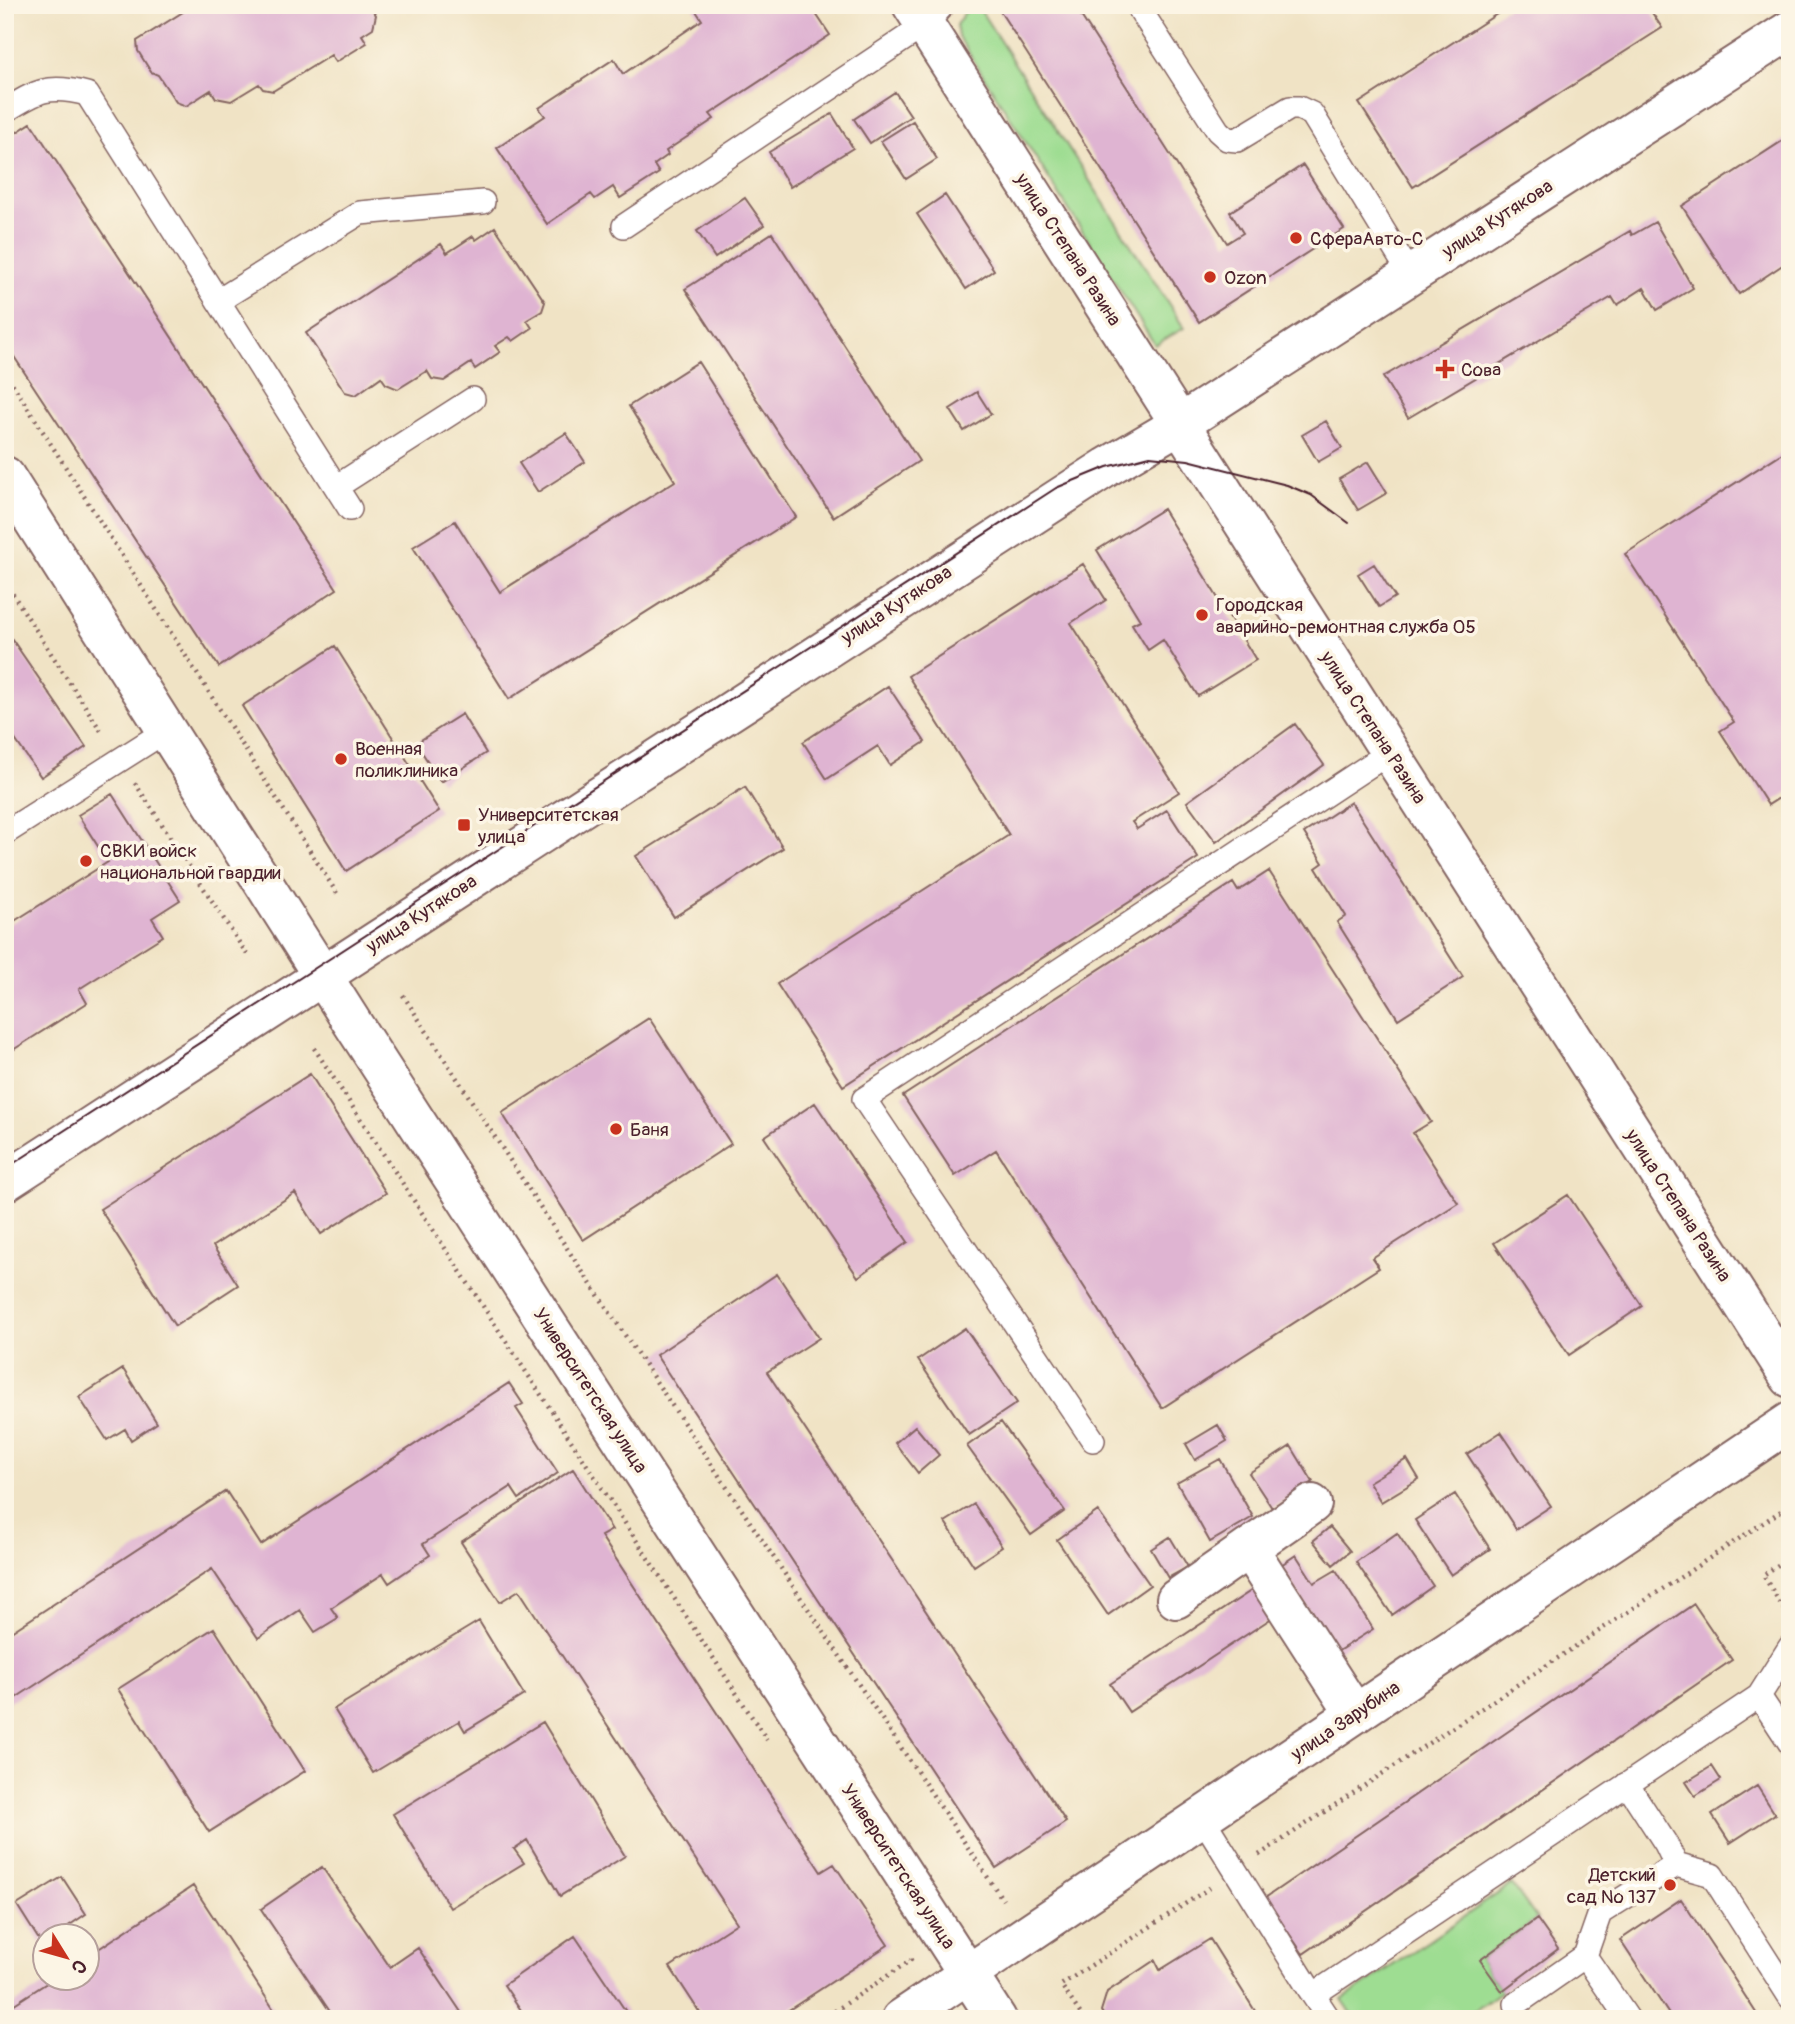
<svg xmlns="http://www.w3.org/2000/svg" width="1795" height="2024" viewBox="0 0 1795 2024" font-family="Pangolin,sans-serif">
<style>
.green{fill:#9edd92;stroke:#747e5e;stroke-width:2}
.building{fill:#dfb4d2}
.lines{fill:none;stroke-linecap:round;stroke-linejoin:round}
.lane-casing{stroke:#846461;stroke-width:26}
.street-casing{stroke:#846461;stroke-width:42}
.secondary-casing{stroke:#846461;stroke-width:42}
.path{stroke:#846461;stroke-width:4.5;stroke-dasharray:2 5;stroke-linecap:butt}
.lane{stroke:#fff;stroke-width:23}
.street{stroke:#fff;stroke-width:38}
.secondary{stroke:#fff;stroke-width:38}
.tram{stroke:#4a1f2b;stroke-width:2}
.poi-dot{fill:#c8321e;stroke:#fcf5e5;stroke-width:2.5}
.labels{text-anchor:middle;stroke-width:7;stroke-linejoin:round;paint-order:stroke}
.street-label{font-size:19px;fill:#4a1f2b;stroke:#fcf5e5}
.poi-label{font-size:19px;fill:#4a1f2b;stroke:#fcf5e5;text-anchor:start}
</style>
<rect width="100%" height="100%" fill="#fcf5e5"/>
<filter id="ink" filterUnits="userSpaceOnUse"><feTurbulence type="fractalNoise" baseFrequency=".0143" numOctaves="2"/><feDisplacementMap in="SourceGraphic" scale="14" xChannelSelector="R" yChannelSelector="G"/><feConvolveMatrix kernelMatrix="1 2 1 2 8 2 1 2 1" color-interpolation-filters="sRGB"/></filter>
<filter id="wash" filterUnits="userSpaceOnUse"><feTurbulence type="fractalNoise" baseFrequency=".00686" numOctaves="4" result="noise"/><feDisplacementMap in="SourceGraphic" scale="28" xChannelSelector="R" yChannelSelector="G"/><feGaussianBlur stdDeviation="1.57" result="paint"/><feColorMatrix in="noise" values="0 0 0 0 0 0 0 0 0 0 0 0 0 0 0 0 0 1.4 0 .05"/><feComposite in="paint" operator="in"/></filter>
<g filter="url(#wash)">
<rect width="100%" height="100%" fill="#f0e3c5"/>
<path class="green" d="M970 5H977L1184 328 1155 345 958 36 956 25Z
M1512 1884 1537 1919 1480 1960 1502 1991 1463 2019H1355L1342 2000Z"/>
<g id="blocks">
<path class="building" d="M194 5H369L376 15 373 28 362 35 367 43 336 62 331 55 273 91 263 89 259 84 231 101 216 98 211 90 186 106 176 102 158 75 151 72 138 51 137 41Z
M692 5H810L830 35 710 114 714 119 666 151 668 155 654 165 659 173 620 198 613 187 595 199 591 194 547 224 497 148 545 116 539 108 614 59 623 74 702 20Z
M996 5H1074L1227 243 1243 233 1230 212 1303 165 1344 229 1199 322Z
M1511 5H1647L1662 28 1413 187 1359 103Z
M895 92 911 116 870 143 854 119Z
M832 114 853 148 790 187 769 152Z
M913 121 937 159 906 179 881 141Z
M31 123 337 589 219 667 5 343V140Z
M1790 136V260L1739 294 1682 206Z
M945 195 994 270 966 289 917 214Z
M745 198 764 225 715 258 697 231Z
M1655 222 1693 288 1657 310 1644 288 1617 305 1612 297 1408 418 1383 377 1630 231 1632 235Z
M495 227 545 302 542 311 527 320 532 328 513 341 509 337 495 346 500 352 475 369 471 363 444 381 432 379 427 371 398 389 386 384 381 377 356 395 345 392 306 333 441 244 447 253 473 236 476 240Z
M772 233 919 461 833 517 685 289Z
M698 362 796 517 509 699 413 547 455 521 500 592 675 481 629 406Z
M977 392 991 414 964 431 950 409Z
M1326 421 1342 448 1318 462 1302 435Z
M566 433 585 462 538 492 519 463Z
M1790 448V791L1768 805 1720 731 1734 722 1625 554Z
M1368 462 1387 493 1358 510 1339 479Z
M1163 509 1256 660 1198 696 1163 640 1148 650 1132 624 1140 620 1097 550Z
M1083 564 1106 600 1071 623 1179 792 1132 822 1137 829 1167 810 1198 858 843 1086 777 984 1009 835 908 676Z
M1374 564 1395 597 1379 607 1358 574Z
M5 629 86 747 41 777 5 725Z
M335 646 439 811 346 871 242 706Z
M888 686 925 742 890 765 878 746 827 779 803 742Z
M462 714 486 753 441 782 416 743Z
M1295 724 1324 765 1216 842 1187 802Z
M745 787 783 848 674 917 636 856Z
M112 794 180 900 152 918 163 936 79 989 87 1003 5 1055V927L108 862 78 815Z
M1351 802 1463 977 1398 1019 1337 922 1346 916 1316 868 1323 863 1304 833Z
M1269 871 1431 1122 1413 1133 1458 1203 1372 1258 1379 1268 1162 1408 996 1150 955 1176 903 1096 1233 883 1238 891Z
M649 1018 731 1144 583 1240 502 1113Z
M310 1074 386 1193 321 1234 295 1193 213 1246 238 1285 175 1326 100 1209Z
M815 1103 908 1242 858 1277 764 1137Z
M1568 1195 1642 1306 1569 1355 1494 1243Z
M777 1274 819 1338 767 1372 1066 1822 996 1868 656 1355Z
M965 1328 1017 1403 969 1435 918 1360Z
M123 1369 157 1423 131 1440 125 1429 107 1440 79 1397Z
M509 1383 523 1404 516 1408 558 1473 519 1499 511 1487 423 1544 430 1555 389 1583 383 1574 331 1608 338 1618 315 1632 300 1610 258 1638 212 1569 5 1705V1636L226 1491 261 1545Z
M1001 1422 1065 1511 1031 1535 967 1446Z
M1218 1425 1227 1441 1195 1460 1186 1444Z
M915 1426 939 1455 918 1473 895 1443Z
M1501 1432 1551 1506 1516 1529 1467 1454Z
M1291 1446 1313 1482 1272 1508 1249 1473Z
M1220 1459 1253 1517 1210 1542 1177 1483Z
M1407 1459 1419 1479 1381 1502 1369 1482Z
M573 1469 612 1530 601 1536 821 1872 834 1864 888 1945 775 2019H704L670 1967 737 1923 519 1590 500 1602 461 1542Z
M1455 1494 1490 1549 1451 1575 1415 1520Z
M974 1504 1002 1547 974 1566 945 1522Z
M1098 1511 1150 1585 1108 1615 1057 1540Z
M1330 1527 1350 1551 1333 1565 1313 1541Z
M1397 1533 1433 1586 1392 1615 1356 1562Z
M1170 1537 1188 1567 1168 1578 1151 1549Z
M1296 1555 1314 1583 1336 1570 1373 1629 1335 1653 1281 1565Z
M1263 1583 1281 1612 1129 1712 1110 1684Z
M1694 1604 1732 1660 1303 1954 1265 1898Z
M479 1621 524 1695 465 1731 459 1721 373 1773 334 1709Z
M214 1628 305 1771 209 1832 118 1689Z
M543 1722 625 1856 560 1896 527 1840 514 1849 524 1863 450 1908 393 1814Z
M1712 1766 1721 1780 1695 1796 1686 1782Z
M1757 1786 1775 1814 1730 1843 1712 1815Z
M322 1867 390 1967 418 1948 461 2012 451 2019H335L261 1909Z
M62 1877 86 1914 52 1937H46V1940L41 1943 17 1905Z
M193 1886 280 2019H5V2010L53 1979H88V1956Z
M1681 1899 1727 1968 1760 2019H1672L1620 1940Z
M1537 1919 1558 1949 1502 1991 1480 1960Z
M575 1936 631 2019H527L504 1985Z
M1210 1939 1260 2019H1106L1101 2011 1107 1992 1155 1960 1160 1970Z"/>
</g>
</g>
<g filter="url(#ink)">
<use href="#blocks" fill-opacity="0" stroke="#846461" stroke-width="2"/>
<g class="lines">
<defs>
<path id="lane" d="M1137 5 1218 131 1227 139 1237 140 1290 108H1299L1312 114 1410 274
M5 111C38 90 49 84 87 94L350 509
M624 226 925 25 943 5
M218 301 360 213 483 202
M336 487 473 399
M5 833 167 730
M1093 1440 864 1099 1390 752
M1759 1696 1790 1743
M1627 1784 1666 1844 1676 1865 1712 1875 1790 1997
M1202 1817 1313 1995 1759 1696 1790 1647
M1313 1995 1329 2019
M1516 2004 1585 1956
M1628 2019 1585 1956 1600 1913 1676 1865"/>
<path id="street" d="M1249 1549 1355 1714
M1176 1599 1312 1504
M901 2019 1790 1422"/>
<path id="secondary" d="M912 5 1790 1378
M5 476 353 1024 997 2019
M5 1182 1107 467 1180 424 1790 30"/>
</defs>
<use href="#lane" class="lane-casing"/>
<use href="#street" class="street-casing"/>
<use href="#secondary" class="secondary-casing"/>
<path class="path" d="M1699 5 1701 8
M5 372 338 895
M5 582 103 734
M135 783 248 956
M403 995 574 1259 1003 1900
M314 1048 767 1740
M1790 1557 1763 1575 1784 1609 1790 1606
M1259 1855 1790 1505
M823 2019 911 1960 910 1958
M1084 2019 1061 1985 1211 1887"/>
<use href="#lane" class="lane"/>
<use href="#street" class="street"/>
<use href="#secondary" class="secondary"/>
<path class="tram" d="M5 1169 1056 488 1107 467 1150 456 1188 460 1287 485 1311 495 1349 523"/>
</g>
</g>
<g class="poi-dot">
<circle cx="1296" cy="238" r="7"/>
<circle cx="1210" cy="277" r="7"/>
<path d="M1441.5 358.5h7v7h7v7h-7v7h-7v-7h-7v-7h7z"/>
<circle cx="1202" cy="615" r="7"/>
<circle cx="341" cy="759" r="7"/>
<rect x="457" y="818" width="14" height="14" rx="3.5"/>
<circle cx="86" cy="861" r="7"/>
<circle cx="616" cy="1129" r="7"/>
<circle cx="1670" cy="1885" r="7"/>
</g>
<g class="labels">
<g class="street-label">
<text transform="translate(1497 218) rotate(-33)" y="7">улица Кутякова</text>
<text transform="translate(1069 249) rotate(57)" y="7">улица Степана Разина</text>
<text transform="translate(896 604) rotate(-33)" y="7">улица Кутякова</text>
<text transform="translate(1374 727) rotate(57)" y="7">улица Степана Разина</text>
<text transform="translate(421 913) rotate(-33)" y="7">улица Кутякова</text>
<text transform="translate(1679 1205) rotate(57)" y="7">улица Степана Разина</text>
<text transform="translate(591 1390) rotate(57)" y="7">Университетская улица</text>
<text transform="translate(1345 1720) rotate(-34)" y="7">улица Зарубина</text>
<text transform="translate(899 1866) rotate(57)" y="7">Университетская улица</text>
</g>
<g class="poi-label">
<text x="1310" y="245">СфераАвто-С</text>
<text x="1224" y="284">Ozon</text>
<text x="1461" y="376">Сова</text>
<text x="1216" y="611">Городская<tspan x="1216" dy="22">аварийно-ремонтная служба 05</tspan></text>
<text x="355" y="755">Военная<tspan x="355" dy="22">поликлиника</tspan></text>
<text x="478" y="821">Университетская<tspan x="478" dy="22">улица</tspan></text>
<text x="100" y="857">СВКИ войск<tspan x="100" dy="22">национальной гвардии</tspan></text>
<text x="630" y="1136">Баня</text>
<text x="1656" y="1881" text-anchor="end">Детский<tspan x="1656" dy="22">сад № 137</tspan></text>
</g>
</g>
<rect width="1795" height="2024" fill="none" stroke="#fcf5e5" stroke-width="28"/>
<g transform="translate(66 1957) rotate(127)"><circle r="33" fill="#fcf5e5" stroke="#b59f9b" stroke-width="2"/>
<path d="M0-5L12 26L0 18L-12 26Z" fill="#c8321e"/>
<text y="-10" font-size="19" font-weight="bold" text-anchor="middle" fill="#4a1f2b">С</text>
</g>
</svg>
